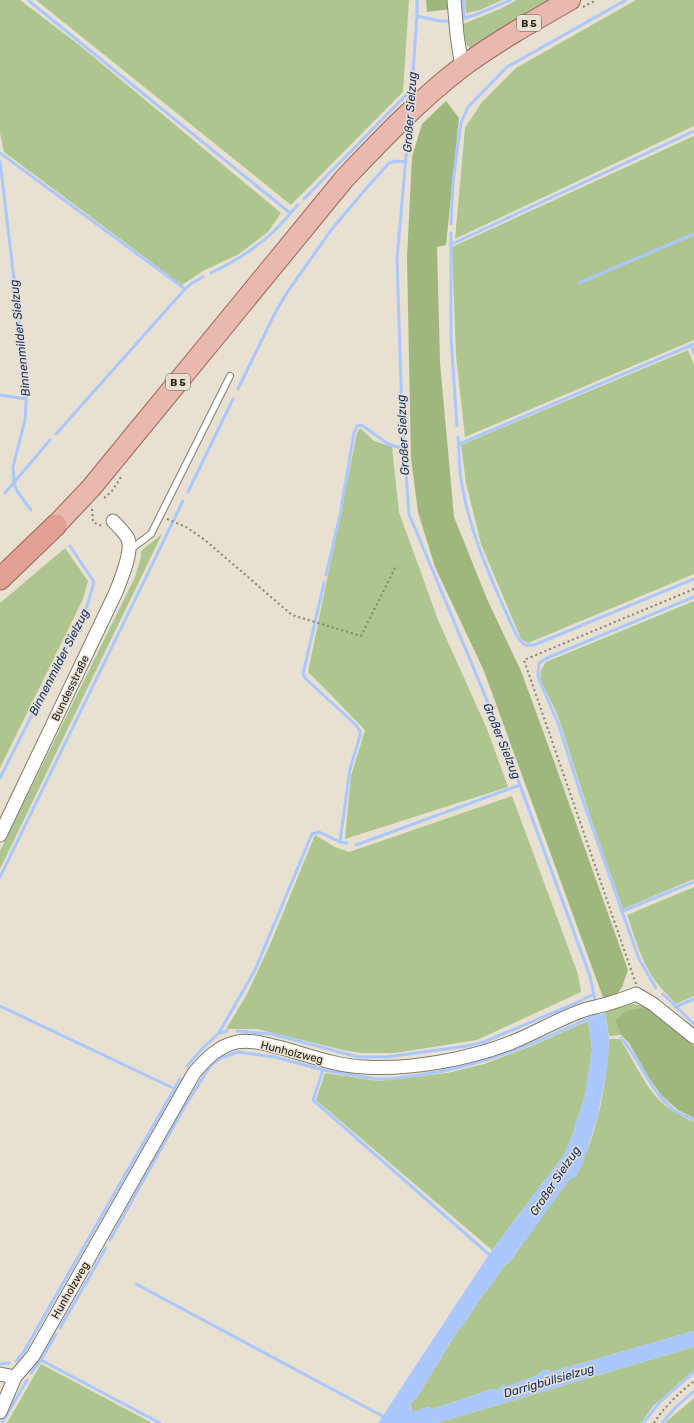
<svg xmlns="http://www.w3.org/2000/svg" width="694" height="1423" viewBox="0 0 694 1423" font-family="Rubik,sans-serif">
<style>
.green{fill:#afc58f}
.forest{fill:#9fb67c}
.water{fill:#abc8fe}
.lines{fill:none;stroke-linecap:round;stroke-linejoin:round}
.stream{stroke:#abc8fe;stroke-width:3}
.service-casing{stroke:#827b6d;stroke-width:8}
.minor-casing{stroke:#827b6d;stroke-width:15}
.primary-casing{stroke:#9d665a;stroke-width:22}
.trunk-casing{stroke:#9d665a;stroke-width:23}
.path{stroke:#868177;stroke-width:2;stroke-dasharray:2 3;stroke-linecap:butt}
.service{stroke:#fff;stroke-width:6}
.minor{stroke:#fff;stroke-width:13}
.primary{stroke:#e9b8af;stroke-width:20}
.trunk{stroke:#e2a094;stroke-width:21}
.labels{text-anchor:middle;stroke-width:3;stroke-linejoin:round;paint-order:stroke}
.shield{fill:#e8e0d1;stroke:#625e56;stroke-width:1}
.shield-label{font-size:10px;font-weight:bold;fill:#292621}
.street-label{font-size:11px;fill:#292621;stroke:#e8e0d1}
.water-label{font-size:12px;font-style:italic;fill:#14316f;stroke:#e8e0d1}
</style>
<rect width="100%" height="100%" fill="#e8e0d1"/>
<path class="green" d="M0 0H20L78 44 281 213 268 232 239 254 203 271 182 285 4 152 0 133Z
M36 0H409L403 92 291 205Z
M465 0H502L480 10 466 13Z
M517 0H557L546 5 544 3 473 49C462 45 464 34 463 24L500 9Z
M636 0H694V126L455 239 465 128 482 102 516 68Z
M694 136V340L465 437 456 356 452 247Z
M688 350 694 365V574L528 643 521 639 481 544 466 483 461 445Z
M360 428 374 441 392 447 399 512 438 620 487 729 508 787 345 839 351 776 365 730 331 695 308 672 357 433Z
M162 534 0 869V851L135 577 141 557V551Z
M65 548 88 581 83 599 0 768V603Z
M694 601V879L623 909 590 816 558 716 540 679 541 670 546 662Z
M512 796 578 974 581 992 477 1040 395 1053H361L343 1050 257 1029H226L246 996 270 945 315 835 335 847 349 852Z
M694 887V996L676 1004C667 994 656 984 650 973 639 955 634 934 627 915Z
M633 1004 647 1007 615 1021 621 1035 609 1036 605 1012 616 1006Z
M588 1021 592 1050 589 1071 585 1095 573 1133 564 1155 492 1250 316 1100 325 1073 379 1081 447 1073 484 1064 534 1045Z
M609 1039H620C632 1058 645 1086 660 1101 670 1110 682 1117 694 1122V1331L551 1372 549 1370 540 1372 538 1375 497 1390 492 1389 433 1409 428 1407 412 1413 411 1403 416 1399 448 1347C449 1341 455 1332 462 1327L485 1292 487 1291 505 1265 509 1263 570 1178 576 1176C597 1135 607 1085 609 1039Z
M694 1347V1370L653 1406 641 1423H437Z
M41 1364 152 1423H7Z
M694 1398V1423H665L666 1422Z"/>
<path class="forest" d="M426 0H450L451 9 427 12Z
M446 101 459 118 446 245 437 247 440 363 454 517 487 599 521 671 555 764 628 970 622 987 613 999 604 1000 484 671 435 567 418 512 411 458 407 258 412 157 422 124Z
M647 1007 694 1046V1118L678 1110 662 1096 649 1078 629 1043 621 1035 615 1021 626 1011Z"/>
<path class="water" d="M605 1012 609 1039 608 1065 597 1119 583 1163 576 1177 570 1179 509 1263 505 1265 487 1291 485 1292 462 1327 458 1330 451 1343H448V1347L416 1399 411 1403 412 1412 428 1407 433 1409 492 1389 497 1390 503 1384 507 1386 538 1375 543 1369 551 1372 694 1331V1347L437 1423H378L492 1250 564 1155 573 1133 585 1095 592 1050 588 1021Z"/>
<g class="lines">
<path class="stream" d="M28 0 290 213
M463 0 464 19
M417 16 440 21H453
M461 19 475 15 511 0
M411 100 417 16V0
M409 123 397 259 402 415 409 514 484 693 520 785 590 976 596 1004
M0 153 185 289
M0 161 27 389 25 420 13 467 14 483 17 491 31 510
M304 199 412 89
M451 224 453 182 461 123 468 107 507 67 626 0
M451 233V338L457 426
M450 245 694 131
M211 273C234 262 255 249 273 232 282 224 289 214 298 205
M579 283 694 234
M691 345 694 353
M238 389 275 313 288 291 332 229 364 191 389 163 395 161 406 162
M0 395 26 399
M56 434 185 289 192 283 203 277
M458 437C459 448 459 460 460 471 465 517 485 566 504 608 510 620 515 637 525 645H534L694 579
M459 444 694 344
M188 492 233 399
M5 493 50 440
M326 575 340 515 354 433 357 426 361 425 366 428 388 444 404 449
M324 583 303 674 306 679 356 725 360 731V736L350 769 340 842
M0 778 87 606 94 582 70 546
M356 845 520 785
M0 877 183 501
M623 911 694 882
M656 988 639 959 583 801 558 723 538 677 539 663 547 658 694 597
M663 994 694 1024
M0 1006 175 1089
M675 1007 694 999
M237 1031 272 1034 358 1057H387L467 1046 484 1042 576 1003 594 994
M219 1033 227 1031
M621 1038C642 1061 650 1094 677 1112 682 1115 688 1117 694 1120
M187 1066 203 1048 219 1033 255 970 312 834 319 832 340 842 347 843
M110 1240 185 1106 211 1065 221 1058 238 1052 275 1057 323 1070
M492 1257 313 1100 323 1070C341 1073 360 1077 378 1079 391 1080 407 1076 420 1075 484 1066 541 1041 598 1014
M136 1284 386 1418
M60 1328 106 1248
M41 1360 160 1423
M16 1361 23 1353 180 1079
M0 1364 9 1363
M31 1373 41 1360 56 1334
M2 1423 27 1380
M643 1423 660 1402 694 1372
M662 1423 676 1407 694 1391"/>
<defs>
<path id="service" d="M128 546H135L151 534 230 376"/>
<path id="minor" d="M454 0 457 35 462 68
M0 835 116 592C121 579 133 551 128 539 126 534 117 525 113 521
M0 1374 15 1377
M0 1412 15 1377 33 1356 194 1073C206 1059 218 1046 237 1042 252 1039 268 1045 282 1048 308 1055 336 1066 364 1067 411 1070 471 1059 515 1041 539 1031 562 1017 587 1009 594 1007 601 1006 607 1004 617 1001 627 998 636 994L653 1004 694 1037"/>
<path id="primary" d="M56 525 91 488 345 178C382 139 419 100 462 67 496 42 533 21 570 0"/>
<path id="trunk" d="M0 579 56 525"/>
</defs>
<use href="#service" class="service-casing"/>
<use href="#minor" class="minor-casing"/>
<use href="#primary" class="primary-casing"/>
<use href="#trunk" class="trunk-casing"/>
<path class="path" d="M583 7 596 0
M104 498 112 491 121 477
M92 509 93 522 102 526
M167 519 186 527 205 540 292 615 361 636 396 566
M636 984 524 660 694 589
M654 1423C664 1407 679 1393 694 1381"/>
<use href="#service" class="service"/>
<use href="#minor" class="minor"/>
<use href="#primary" class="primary"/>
<use href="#trunk" class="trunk"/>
</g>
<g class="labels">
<g class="shield">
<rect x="517" y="15" width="24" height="16" rx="3"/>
<rect x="166" y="374" width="24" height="16" rx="3"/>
</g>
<g class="shield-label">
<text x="529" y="27">B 5</text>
<text x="178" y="386">B 5</text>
</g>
<g class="street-label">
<text transform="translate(70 688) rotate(-64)" y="4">Bundesstraße</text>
<text transform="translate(292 1052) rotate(14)" y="4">Hunholzweg</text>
<text transform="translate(70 1290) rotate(-60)" y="4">Hunholzweg</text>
</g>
<g class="water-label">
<text transform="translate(410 112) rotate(-86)" y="4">Großer Sielzug</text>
<text transform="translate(20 338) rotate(-96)" y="4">Binnenmilder Sielzug</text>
<text transform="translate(403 435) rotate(-93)" y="4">Großer Sielzug</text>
<text transform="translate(59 662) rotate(-63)" y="4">Binnenmilder Sielzug</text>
<text transform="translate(502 741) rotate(68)" y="4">Großer Sielzug</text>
<text transform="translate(555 1181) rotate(-56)" y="4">Großer Sielzug</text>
<text transform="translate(549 1381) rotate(-16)" y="4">Darrigbüllsielzug</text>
</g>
</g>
</svg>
